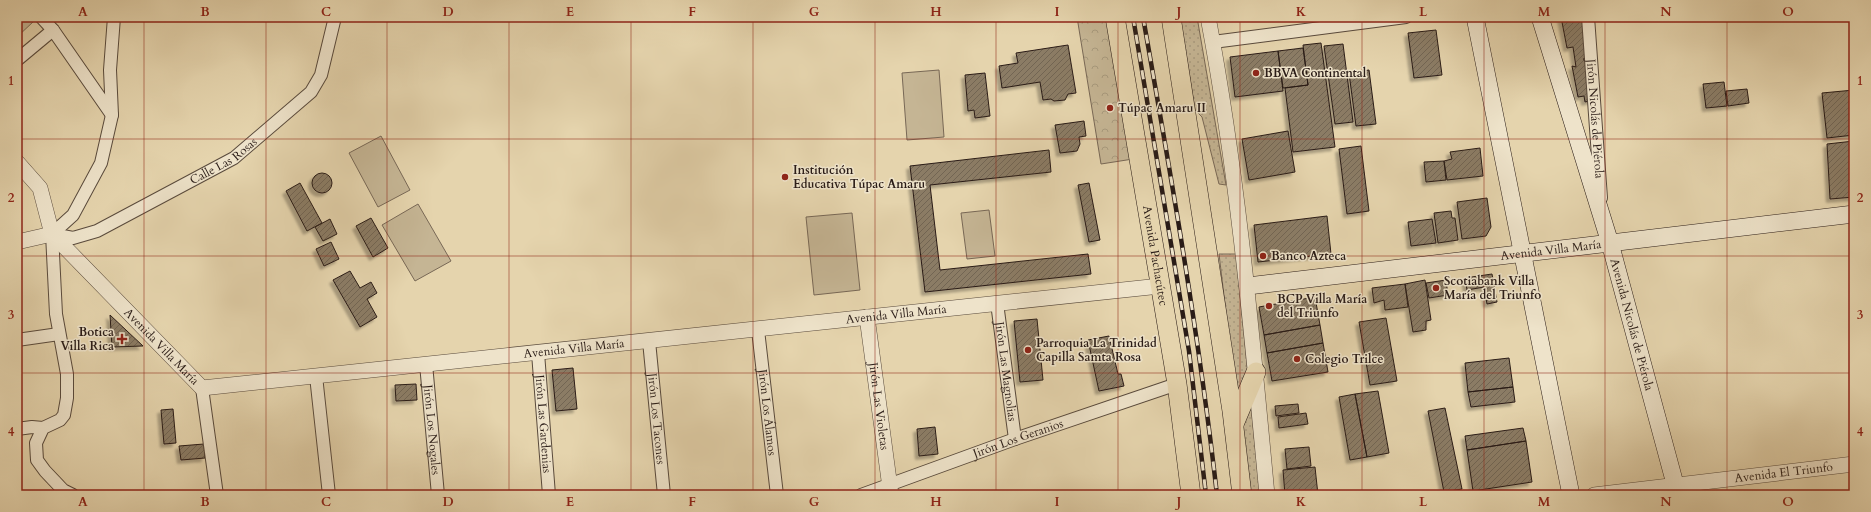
<svg xmlns="http://www.w3.org/2000/svg" width="1871" height="512" viewBox="0 0 1871 512" font-family="Cardo,serif">
<style>
.grass{fill:url(#grass-dots);stroke:#786856}
.park{fill:url(#park-crowns);stroke:#786856}
.pitch{fill:#c5b594;stroke:#786856}
.building{fill:url(#building-hatch);stroke:#2a1c17;filter:url(#shadow)}
.lines{fill:none;stroke-linecap:round;stroke-linejoin:round}
.minor-casing{stroke:#594a3c;stroke-width:14}
.tertiary-casing{stroke:#594a3c;stroke-width:16}
.secondary-casing{stroke:#2a1c17;stroke-width:18}
.primary-casing{stroke:#2a1c17;stroke-width:20}
.minor{stroke:#eee3ca;stroke-width:12}
.tertiary{stroke:#eee3ca;stroke-width:15}
.secondary{stroke:#eee3ca;stroke-width:17}
.primary{stroke:#e5d4ad;stroke-width:19}
.rail-casing{stroke:#2a1c17;stroke-width:4.5}
.rail{stroke:#eee3ca;stroke-width:3;stroke-dasharray:9;stroke-linecap:butt}
.grid{fill:none;stroke:#8f2418;stroke-width:1;stroke-opacity:0.55}
.poi-dot{fill:#8f2418;stroke:#eee3ca;stroke-width:1.5}
.labels{text-anchor:middle;stroke-width:3;stroke-linejoin:round;paint-order:stroke}
.poi-label{font-size:12px;font-weight:bold;fill:#2a1c17;stroke:#eee3ca;text-anchor:start}
.street-label{font-size:12px;fill:#2a1c17;stroke:#eee3ca}
.neatline{fill:none;stroke:#8f2418;stroke-width:1.5}
.grid-label{font-size:13px;text-anchor:middle;font-weight:bold;fill:#8f2418}
</style>
<defs>
<pattern id="grass-dots" width="8" height="8" patternUnits="userSpaceOnUse"><rect width="8" height="8" fill="#c5b594"/><path d="M2 2h.1M6 6h.1" fill="none" stroke="#a99b7f" stroke-width="1.8" stroke-linecap="round"/></pattern>
<pattern id="park-crowns" width="20" height="18" patternUnits="userSpaceOnUse"><rect width="20" height="18" fill="#c5b594"/><path d="M2 6a3 3 0 1 1 6 0M12 15a3 3 0 1 1 6 0" fill="none" stroke="#a99b7f"/></pattern>
<pattern id="building-hatch" width="6" height="6" patternUnits="userSpaceOnUse"><rect width="6" height="6" fill="#8b7c65"/><path d="M-1 1l2-2M0 6l6-6M5 7l2-2" fill="none" stroke="#726552"/></pattern>
<filter id="shadow"><feDropShadow dx="-3.5" dy="3.5" stdDeviation="1" flood-color="#0004"/></filter>
</defs>
<rect width="100%" height="100%" fill="#e5d4ad"/>
<filter id="stains"><feTurbulence type="fractalNoise" baseFrequency=".005" numOctaves="4"/><feColorMatrix values="0 0 0 0 .2 0 0 0 0 .09 0 0 0 0 .02 0 0 0 .5 -.17"/></filter>
<radialGradient id="worn" r=".72"><stop offset=".6" stop-color="#630" stop-opacity="0"/><stop offset="1" stop-color="#630" stop-opacity=".3"/></radialGradient>
<path class="grass" d="M1180 17H1197L1226 185 1219 184 1202 117 1195 110Z
M1219 254H1236L1260 495H1248Z"/>
<path class="park" d="M1077 17H1110L1133 159 1101 164Z"/>
<path class="pitch" d="M17 17H31L34 21 17 37Z
M939 70 944 137 907 140 902 73Z
M381 136 410 190 378 207 349 153Z
M418 204 451 261 415 281 382 225Z
M989 210 995 256 967 259 961 213Z
M852 213 860 290 814 295 806 217Z"/>
<path class="building" d="M1561 17H1587L1593 100 1585 102 1584 96 1578 97 1572 66 1576 67 1573 47 1567 48Z
M1436 30 1442 75 1414 78 1408 33Z
M1321 43 1335 147 1293 152 1285 88 1308 85 1303 45Z
M1343 44 1353 122 1335 124 1324 46Z
M1068 45 1076 93 1068 94 1065 100 1054 101 1051 99 1043 100 1040 82 1002 88 999 66 1018 63 1016 53Z
M1303 48 1308 85 1283 88 1278 51Z
M1278 51 1283 91 1235 97 1230 57Z
M1369 70 1376 124 1356 126 1349 73Z
M985 73 990 116 975 118 974 110 968 111 965 75Z
M1724 82 1727 106 1706 108 1703 84Z
M1747 89 1749 103 1728 106 1726 91Z
M1854 90V135L1827 138 1822 93Z
M1084 121 1086 136 1079 137 1080 144 1077 151 1060 153 1055 125Z
M1288 131 1295 172 1249 180 1242 139Z
M1854 141V197L1830 199 1827 144Z
M1361 146 1369 211 1347 214 1339 149Z
M1480 148 1483 176 1447 180 1444 161 1452 159 1450 152Z
M1049 150 1051 172 930 185 940 270 1088 254 1091 274 925 292 910 166Z
M1444 161 1446 180 1426 182 1424 162Z
M312 183a10 10 0 1 1 20 0a10 10 0 1 1-20 0Z
M300 183 322 223 307 231 286 191Z
M1089 183 1100 240 1089 242 1078 185Z
M1487 198 1491 227 1486 236 1462 239 1457 202Z
M1451 211 1452 218H1455L1458 240 1438 243 1434 213Z
M1327 216 1331 254 1258 262 1254 225Z
M371 218 388 248 373 257 356 226Z
M330 219 337 234 323 241 315 227Z
M1432 219 1436 243 1411 246 1408 222Z
M331 242 339 259 324 266 316 249Z
M350 271 360 288 371 282 377 293 367 299 377 317 360 327 333 280Z
M1492 274 1497 302 1487 304 1484 287 1467 290 1465 278Z
M1425 280 1431 320 1426 321V330L1413 332 1405 284Z
M1446 280 1448 295 1429 298 1426 283Z
M1405 284 1408 307 1385 310 1384 300 1374 303 1372 288Z
M1315 297 1320 325 1264 335 1259 307Z
M110 315 143 346 112 347Z
M1386 318 1397 381 1370 385 1359 322Z
M1037 319 1043 380 1020 382 1014 321Z
M1320 325 1323 343 1267 353 1264 335Z
M1109 336 1118 374H1121L1124 386 1099 391 1088 340Z
M1323 343 1328 372 1272 381 1267 353Z
M1509 358 1513 387 1468 392 1465 363Z
M573 368 577 409 556 411 552 370Z
M416 384 417 400 396 401 395 385Z
M1513 387 1515 402 1471 407 1468 392Z
M1378 391 1389 453 1367 457 1355 394Z
M1355 394 1367 457 1350 460 1339 397Z
M1298 404 1299 413 1276 416 1275 406Z
M1445 408 1462 489 1444 492 1428 411Z
M173 409 176 443 164 444 161 410Z
M1306 413 1308 424 1279 428 1278 417Z
M935 427 938 454 919 456 917 429Z
M1523 428 1526 441 1467 450 1465 436Z
M1526 441 1532 482 1473 491 1467 450Z
M204 444 205 458 181 460 179 446Z
M1309 447 1311 466 1287 469 1285 449Z
M1315 467 1318 495H1285L1283 470Z"/>
<g class="lines">
<defs>
<g id="minor">
<path d="M41 17 53 30 112 115"/>
<path id="s1" d="M1588 17 1601 198"/>
<path d="M1213 42 1406 17"/>
<path d="M17 60 53 30"/>
<path id="s2" d="M52 234 73 238 97 231 234 158 311 92 321 75 335 17"/>
<path id="s3" d="M997 303 1015 439"/>
<path id="s4" d="M758 330 777 495"/>
<path d="M17 340 59 334"/>
<path id="s5" d="M649 341 664 495"/>
<path id="s6" d="M538 353 549 495"/>
<path id="s7" d="M426 364 438 495"/>
<path d="M316 376 329 495"/>
<path d="M202 388 217 495"/>
<path d="M17 429 32 427 43 428"/>
<path d="M73 495 63 490 45 471 37 460 36 443 43 428 60 420 64 415 67 398V374L56 314 52 234 73 215 101 163 112 115 110 70 114 17"/>
<path id="s8" d="M861 495 1015 439 1177 384"/>
</g>
<g id="tertiary">
<path d="M1208 17C1238 175 1252 335 1267 495"/>
<path d="M17 162 40 188 52 234"/>
<path id="s9" d="M52 234 202 388 1160 286"/>
<path d="M17 242 52 234"/>
<path id="s10" d="M867 317 891 495"/>
<path id="s11" d="M1594 495 1854 464"/>
</g>
<g id="secondary">
<path d="M1475 17 1571 495"/>
<path id="s12" d="M1540 17 1610 243 1678 495"/>
<path id="s13" d="M1248 286 1854 214"/>
</g>
<g id="primary">
<path id="s14" d="M1115 17 1177 384 1191 495"/>
<path d="M1171 17 1232 411 1242 495"/>
<path d="M1234 424 1256 372"/>
</g>
</defs>
<use href="#minor" class="minor-casing"/>
<use href="#tertiary" class="tertiary-casing"/>
<use href="#secondary" class="secondary-casing"/>
<use href="#primary" class="primary-casing"/>
<use href="#minor" class="minor"/>
<use href="#tertiary" class="tertiary"/>
<use href="#secondary" class="secondary"/>
<use href="#primary" class="primary"/>
<defs>
<path id="rail" d="M1133 17 1189 351 1206 495
M1143 17C1171 176 1199 335 1217 495"/>
</defs>
<use href="#rail" class="rail-casing"/>
<use href="#rail" class="rail"/>
</g>
<path class="grid" d="M144 17V495M266 17V495M387 17V495M509 17V495M631 17V495M753 17V495M875 17V495M996 17V495M1118 17V495M1240 17V495M1362 17V495M1484 17V495M1605 17V495M1727 17V495M17 139H1854M17 256H1854M17 373H1854"/>
<g class="poi-dot">
<circle cx="1256" cy="73" r="4"/>
<circle cx="1110" cy="108" r="4"/>
<circle cx="785" cy="177" r="4"/>
<circle cx="1263" cy="256" r="4"/>
<circle cx="1436" cy="288" r="4"/>
<circle cx="1269" cy="306" r="4"/>
<path d="M120 333h4v4h4v4h-4v4h-4v-4h-4v-4h4z"/>
<circle cx="1028" cy="350" r="4"/>
<circle cx="1297" cy="359" r="4"/>
</g>
<g class="labels">
<g class="poi-label">
<text x="1264" y="77">BBVA Continental</text>
<text x="1118" y="112">Túpac Amaru II</text>
<text x="793" y="174">Institución<tspan x="793" dy="14">Educativa Túpac Amaru</tspan></text>
<text x="1271" y="260">Banco Azteca</text>
<text x="1444" y="285">Scotiabank Villa<tspan x="1444" dy="14">María del Triunfo</tspan></text>
<text x="1277" y="303">BCP Villa María<tspan x="1277" dy="14">del Triunfo</tspan></text>
<text x="114" y="336" text-anchor="end">Botica<tspan x="114" dy="14">Villa Rica</tspan></text>
<text x="1036" y="347">Parroquia La Trinidad<tspan x="1036" dy="14">Capilla Samta Rosa</tspan></text>
<text x="1305" y="363">Colegio Trilce</text>
</g>
<g class="street-label">
<text dy="4" stroke="none"><textPath href="#s1" startOffset="102">Jirón Nicolás de Piérola</textPath></text>
<text dy="4" stroke="none"><textPath href="#s2" startOffset="191">Calle Las Rosas</textPath></text>
<text dy="4" stroke="none"><textPath href="#s13" startOffset="305">Avenida Villa María</textPath></text>
<text dy="4" stroke="none"><textPath href="#s14" startOffset="242">Avenida Pachacútec</textPath></text>
<text dy="4" stroke="none"><textPath href="#s9" startOffset="913">Avenida Villa María</textPath></text>
<text dy="4" stroke="none"><textPath href="#s12" startOffset="321">Avenida Nicolás de Piérola</textPath></text>
<text dy="4" stroke="none"><textPath href="#s9" startOffset="157">Avenida Villa María</textPath></text>
<text dy="4" stroke="none"><textPath href="#s9" startOffset="589">Avenida Villa María</textPath></text>
<text dy="4" stroke="none"><textPath href="#s3" startOffset="69">Jirón Las Magnolias</textPath></text>
<text dy="4" stroke="none"><textPath href="#s10" startOffset="90">Jirón Las Violetas</textPath></text>
<text dy="4" stroke="none"><textPath href="#s4" startOffset="83">Jirón Los Álamos</textPath></text>
<text dy="4" stroke="none"><textPath href="#s5" startOffset="78">Jirón Los Tacones</textPath></text>
<text dy="4" stroke="none"><textPath href="#s6" startOffset="71">Jirón Las Gardenias</textPath></text>
<text dy="4" stroke="none"><textPath href="#s7" startOffset="66">Jirón Los Nogales</textPath></text>
<text dy="4" stroke="none"><textPath href="#s8" startOffset="167">Jirón Los Geranios</textPath></text>
<text dy="4" stroke="none"><textPath href="#s11" startOffset="191">Avenida El Triunfo</textPath></text>
</g>
</g>
<rect width="1871" height="512" fill="none" stroke="#e5d4ad" stroke-width="44"/>
<rect x="22" y="22" width="1827" height="468" class="neatline"/>
<g class="grid-label">
<text x="83" y="16">A</text>
<text x="205" y="16">B</text>
<text x="326" y="16">C</text>
<text x="448" y="16">D</text>
<text x="570" y="16">E</text>
<text x="692" y="16">F</text>
<text x="814" y="16">G</text>
<text x="936" y="16">H</text>
<text x="1057" y="16">I</text>
<text x="1179" y="16">J</text>
<text x="1301" y="16">K</text>
<text x="1423" y="16">L</text>
<text x="1544" y="16">M</text>
<text x="1666" y="16">N</text>
<text x="1788" y="16">O</text>
<text x="11" y="85">1</text>
<text x="1860" y="85">1</text>
<text x="11" y="202">2</text>
<text x="1860" y="202">2</text>
<text x="11" y="319">3</text>
<text x="1860" y="319">3</text>
<text x="11" y="436">4</text>
<text x="1860" y="436">4</text>
<text x="83" y="506">A</text>
<text x="205" y="506">B</text>
<text x="326" y="506">C</text>
<text x="448" y="506">D</text>
<text x="570" y="506">E</text>
<text x="692" y="506">F</text>
<text x="814" y="506">G</text>
<text x="936" y="506">H</text>
<text x="1057" y="506">I</text>
<text x="1179" y="506">J</text>
<text x="1301" y="506">K</text>
<text x="1423" y="506">L</text>
<text x="1544" y="506">M</text>
<text x="1666" y="506">N</text>
<text x="1788" y="506">O</text>
</g>
<rect width="100%" height="100%" filter="url(#stains)"/>
<rect width="100%" height="100%" fill="url(#worn)"/>
</svg>
